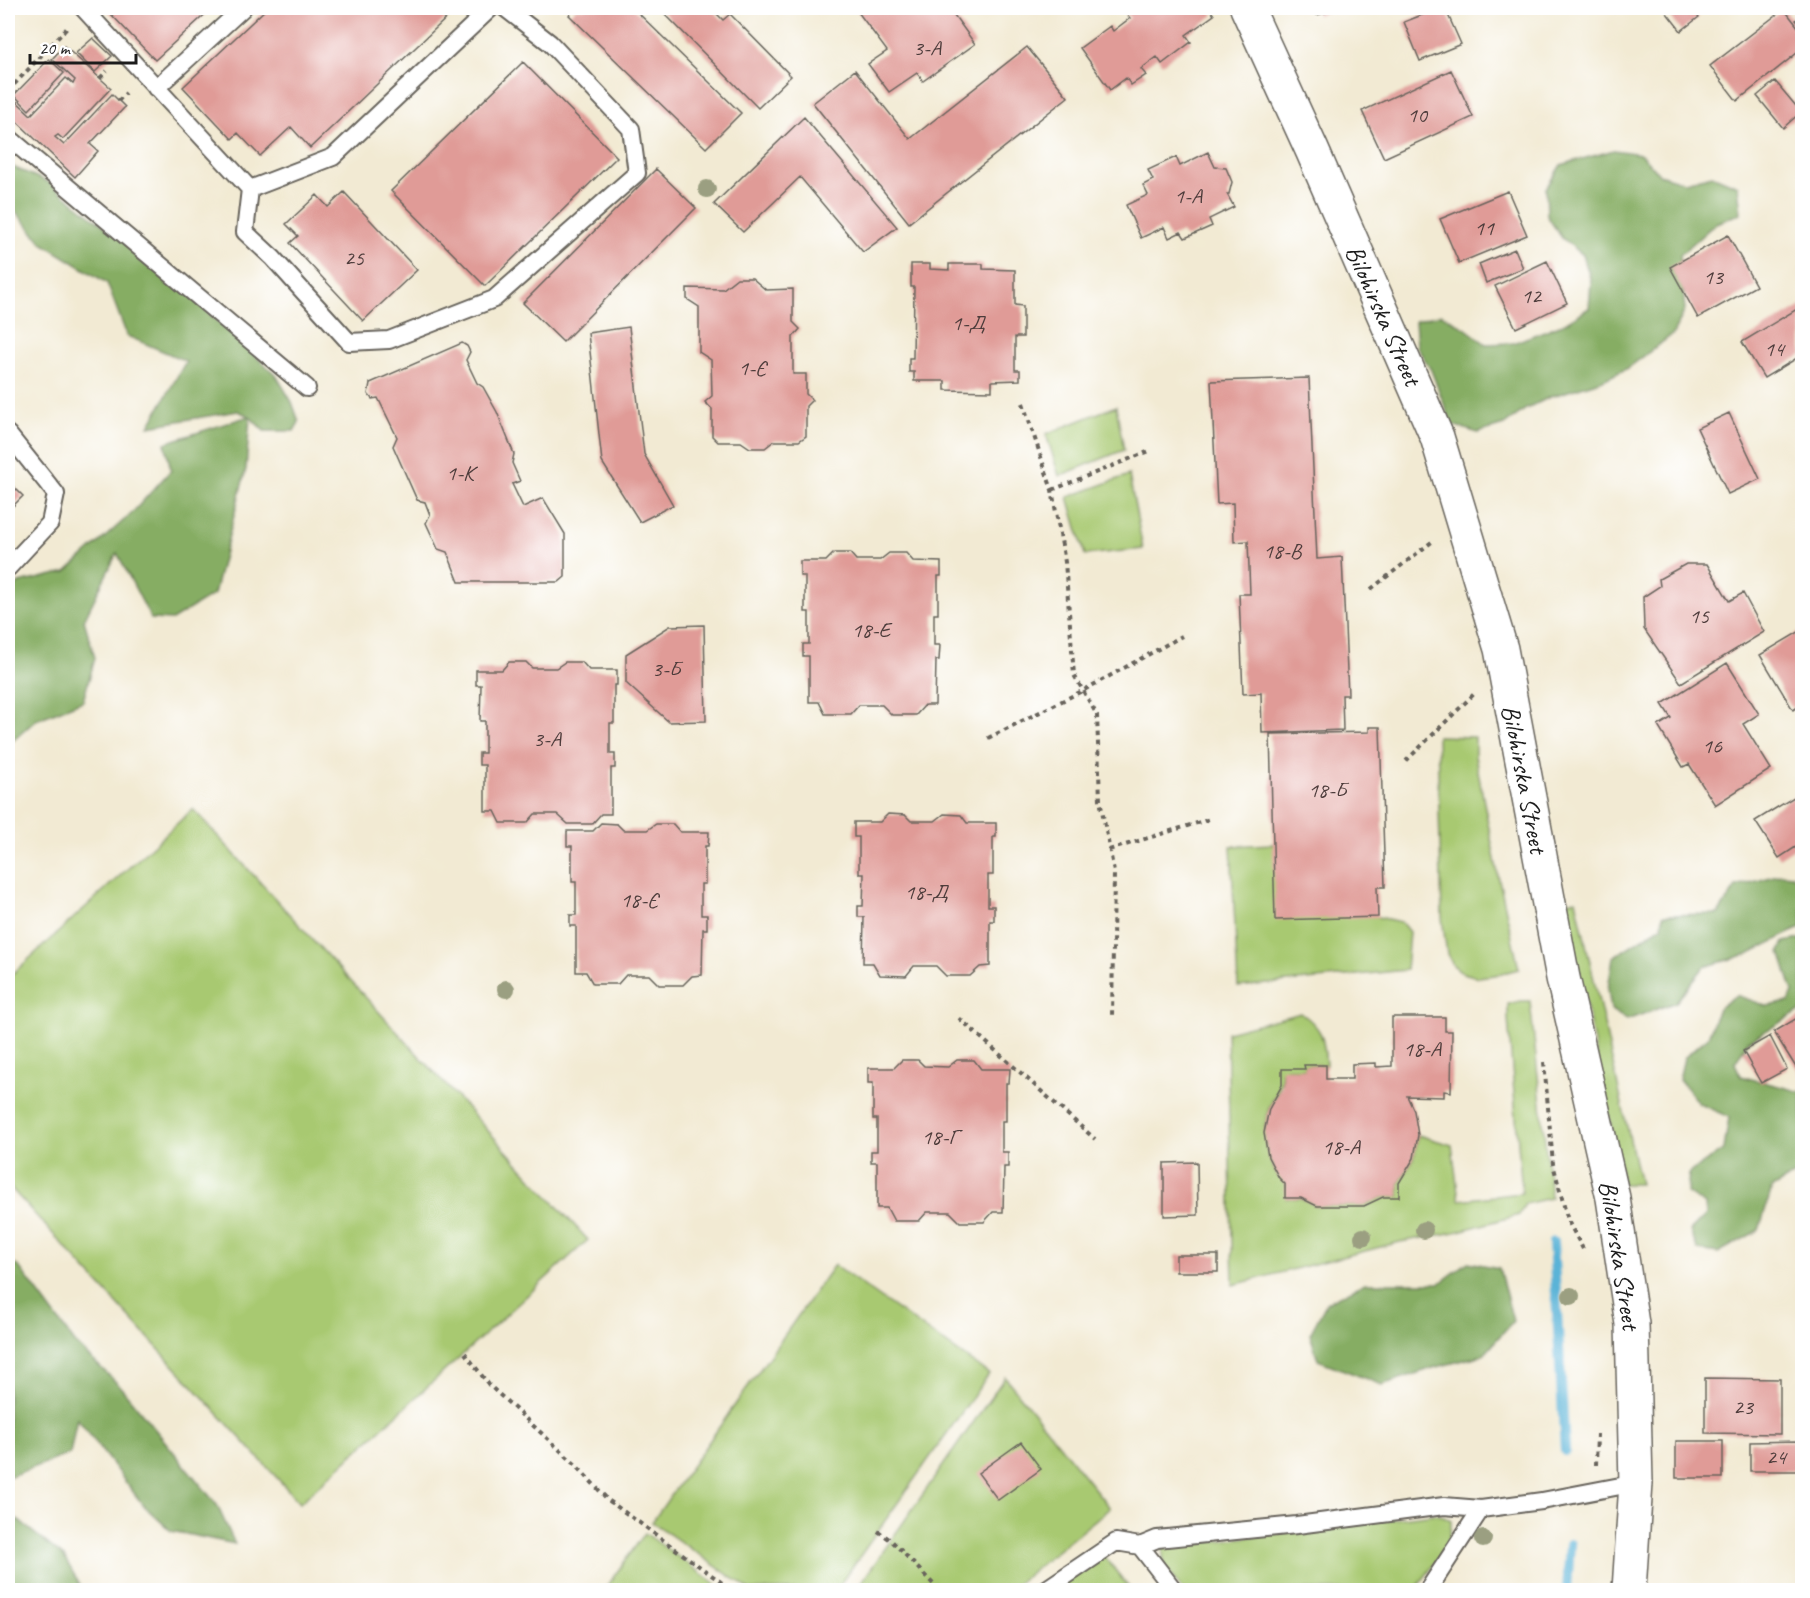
<svg xmlns="http://www.w3.org/2000/svg" width="1810" height="1598" viewBox="0 0 1810 1598" font-family="Caveat,sans-serif">
<style>
.green{fill:#a8c971;stroke:#627246;stroke-width:1.5}
.forest{fill:#86ad63;stroke:#516440;stroke-width:1.5}
.lines{fill:none;stroke-linecap:round;stroke-linejoin:round}
.stream{stroke:#5ab3d7;stroke-width:10}
.building{fill:#e09b97}
.lane-casing{stroke:#67645c;stroke-width:20}
.street-casing{stroke:#67645c;stroke-width:36}
.path{stroke:#67645c;stroke-width:4;stroke-dasharray:4.5 4.5;stroke-linecap:butt}
.lane{stroke:#fff;stroke-width:16}
.street{stroke:#fff;stroke-width:33}
.tree{fill:#9b9f81}
.labels{text-anchor:middle;stroke-width:4.5;stroke-linejoin:round;paint-order:stroke}
.number-label{font-size:22px;fill:#4d3c3b}
.street-label{font-size:26px;fill:#1c1c1c;stroke:#fff}
</style>
<rect width="100%" height="100%" fill="#fff"/>
<filter id="ink" filterUnits="userSpaceOnUse"><feTurbulence type="fractalNoise" baseFrequency=".0167" numOctaves="2"/><feDisplacementMap in="SourceGraphic" scale="12" xChannelSelector="R" yChannelSelector="G"/><feConvolveMatrix kernelMatrix="1 2 1 2 8 2 1 2 1" color-interpolation-filters="sRGB"/></filter>
<filter id="wash" filterUnits="userSpaceOnUse"><feTurbulence type="fractalNoise" baseFrequency=".008" numOctaves="4" result="noise"/><feDisplacementMap in="SourceGraphic" scale="24" xChannelSelector="R" yChannelSelector="G"/><feGaussianBlur stdDeviation="1.35" result="paint"/><feColorMatrix in="noise" values="0 0 0 0 0 0 0 0 0 0 0 0 0 0 0 0 0 1.4 0 .05"/><feComposite in="paint" operator="in"/></filter>
<g filter="url(#wash)">
<rect width="100%" height="100%" fill="#f2ead3"/>
<path class="green" d="M1116 406 1124 450 1059 476 1046 434Z
M1129 475 1143 549 1085 555 1068 497Z
M1437 736 1475 737V756L1498 875 1519 969 1495 975 1478 977 1463 973 1453 965 1447 954 1442 918Z
M193 809 588 1240 300 1503 8 1185V978Z
M1273 844 1378 917 1401 922 1409 932 1406 970 1238 987 1231 846Z
M1576 900 1640 1184H1623L1565 902Z
M1520 1001H1530L1551 1198 1525 1204 1519 1215 1455 1232 1400 1242 1233 1285 1227 1032 1301 1013C1323 1028 1324 1039 1326 1065H1305V1069H1282C1282 1091 1276 1090 1269 1108 1260 1134 1266 1165 1285 1184L1286 1198H1301L1317 1206H1364L1383 1197H1399V1183L1414 1158 1418 1135 1452 1145 1459 1200 1522 1193 1508 1018V1004Z
M834 1265 989 1374 836 1590H750L652 1522Z
M1005 1377 1110 1508 1009 1590H856Z
M1434 1514 1444 1516 1451 1520C1453 1546 1429 1570 1415 1590H1183C1168 1572 1161 1567 1163 1543L1191 1544Z
M645 1533 724 1590H604Z
M1100 1551 1131 1590H1050Z"/>
<path class="forest" d="M1614 150 1641 154 1659 174 1685 182 1712 175 1738 186 1741 213 1716 223 1680 255 1685 310 1673 334 1628 368 1603 380 1550 397 1526 409 1504 425 1478 433 1452 425 1431 370 1417 347 1415 321 1441 314 1465 328 1486 344 1513 343 1565 323 1589 308 1591 281 1583 255 1562 238 1547 216 1546 188 1561 165Z
M8 165 48 182 173 280 276 375 292 402 299 422 294 431H264L250 417 246 469 214 594 172 620 151 619 117 553 84 620 95 658 83 701 36 720 8 745V595L19 583 66 572 132 513 171 470 165 443 249 416 238 411 149 426 186 361 127 336 107 283 42 243 12 207H8Z
M1781 874 1793 875 1802 889V927L1748 954 1704 967 1676 1002 1627 1020 1611 1010 1608 989 1613 957 1662 926 1663 915 1718 914 1736 887Z
M1802 939V1010L1748 1041 1735 1063 1740 1076 1802 1092V1171L1772 1188 1759 1230 1718 1253 1698 1250 1690 1231 1706 1215 1705 1205 1687 1193 1689 1173 1724 1149 1729 1117 1699 1104 1679 1079 1684 1058 1708 1037 1719 1008 1736 995 1767 1006 1789 1002 1793 992 1780 952 1784 942Z
M8 1259 20 1268 75 1343 118 1384 217 1505 235 1544 171 1531 143 1505 77 1418 70 1454 8 1477Z
M1468 1262 1499 1268 1513 1321 1483 1355 1433 1368 1382 1385 1318 1360 1310 1334 1327 1302 1365 1283H1440Z
M8 1484 13 1516 64 1557 83 1590H8Z"/>
<g class="lines">
<path class="stream" d="M1553 1242 1565 1451
M1567 1590 1570 1544"/>
</g>
<g id="blocks">
<path class="building" d="M108 8H212L155 60 106 9Z
M267 8H457L310 148 291 127 260 156 238 133 232 139 183 87Z
M576 8H633L741 113 706 148 569 15Z
M659 8H711L723 20 730 14 791 76 758 108Z
M855 8H949L975 44 923 81 917 73 889 92 868 64 887 51Z
M1122 8H1209L1214 15 1186 35 1191 42 1162 64 1157 57 1141 69 1146 75 1131 85 1126 78 1110 90 1080 48 1110 26 1113 31 1130 18Z
M1316 8H1341L1317 15Z
M1440 8H1445L1461 44 1420 61 1404 22Z
M1663 8H1691L1699 17 1681 31Z
M1784 9 1802 32V49L1737 101 1710 66Z
M1802 14V27L1796 20Z
M93 38 112 56 95 72 76 53Z
M64 46 111 88 63 139 58 135 55 137 64 145 112 94 125 107 90 144 98 151 75 177 8 113 16 101 31 115 66 78 73 84 75 80 52 59Z
M1027 47 1068 97 909 223 813 103 855 70 910 139Z
M49 59 64 73 29 110 14 95Z
M523 62 617 157 485 286 391 191Z
M1451 70 1473 117 1384 158 1362 111Z
M1775 81 1801 112 1783 128 1757 96Z
M804 117 897 227 863 252 800 177 743 232 714 204Z
M1208 152 1215 167 1226 168 1232 182 1229 194H1227L1234 207 1209 219 1212 226 1185 238 1181 232 1169 238 1164 227 1141 238 1126 205 1148 195 1143 185 1153 180 1148 170 1176 157 1180 166Z
M656 169 696 208 563 342 523 303Z
M1508 191 1527 235 1459 263 1440 219Z
M344 192 417 270 363 321 290 243 298 236 286 224 317 195 328 207Z
M1728 235 1756 286 1698 318 1670 267Z
M1515 249 1523 268 1486 283 1479 264Z
M1547 261 1567 303 1516 328 1495 286Z
M911 264H930V269L949 270V264H983V269L1015 270V305L1023 306V337H1015V370H1020V380L992 381V391L945 390V381H914V372H909V358H913L914 287H911Z
M737 278H752L766 290 793 289V322L800 329 793 337V374H806V394L812 400 806 406V436L799 441H774L765 448H750L741 442H718L712 436V409L705 402 712 396 711 360 699 352V307L687 299V288L723 289Z
M1802 306V355L1764 378 1742 342Z
M629 327 644 454 673 505 640 522 602 462 588 333Z
M462 343 467 346 470 352 466 360 477 383 483 387 497 412 514 454 512 463 520 481 512 484 523 507 543 498 565 534V577L559 582H459L447 552 438 549 426 523 430 515 425 502 417 500 393 446 397 437 378 398 372 399 368 394 370 383Z
M1309 378 1317 559 1342 557 1348 695H1342L1343 730 1262 733 1261 693 1243 694 1239 594H1250L1248 541 1234 542 1233 503 1217 504 1211 381Z
M1729 413 1760 479 1728 494 1697 428Z
M8 481 23 496 8 511Z
M834 553H850L856 560H880L889 553H906L913 561 941 562V576H938V614H934V645H940L939 660H936L935 705H925L916 715H892L882 705H859L851 714H825L819 702H809V656H803V644H809V612H805V576H800V561H826Z
M1686 564H1707L1729 601 1743 593 1764 632 1681 683 1644 629 1643 597 1660 586 1659 579Z
M704 625 706 721 669 722 626 683V654L670 626Z
M1802 630V704L1793 710 1760 655Z
M509 662H526L532 668H556L565 662H582L589 670H617V685H614V723H610V754H615V768H611V814H601L592 824H568L557 814H535L527 823H501L495 811H485V765H479V753H485V721H480L481 685H476V670H502Z
M1727 663 1759 714 1743 724 1771 769 1715 805 1689 764 1683 767 1658 726 1671 718 1662 704Z
M1369 727H1380L1385 887H1377L1378 917 1275 920 1270 734 1369 732Z
M1802 792V843L1779 858 1755 821Z
M888 814 905 815 911 821H935L944 814 961 815 967 823H996V837H993V875H988V906H994V921H990V966L980 967 970 976H946L936 966H914L906 976 880 975 873 963H863L864 917H858V906H863L864 874H859V837H854V822H880Z
M601 823 617 824 623 830H647L656 824H673L680 832H709L708 846H705V884H701V915H707V929H703L702 975 692 976 683 985H659L649 975H626L618 984H593L586 972H576V926H570V915H576V882H572V846H567V831H593Z
M1802 1015V1077L1774 1032Z
M1392 1017H1445V1031H1452L1451 1092 1444 1091V1097L1407 1096 1414 1111 1418 1135 1414 1158 1399 1183V1197H1383L1364 1206H1317L1301 1198H1285V1184L1279 1178 1268 1157 1264 1133 1269 1109 1282 1085V1069H1305L1304 1065H1326V1079H1352V1064L1376 1063V1067L1392 1066Z
M1770 1036 1787 1069 1761 1083 1743 1051Z
M902 1060H918L924 1066 948 1067 957 1060H974L981 1069H1010L1009 1083H1006V1121H1002V1152H1008V1167H1004L1003 1212H993L984 1222H960L950 1212H927L919 1221H894L887 1208H877V1162H871V1151H877V1119H873V1083H868V1068H894Z
M1197 1162 1198 1215 1164 1216V1163Z
M1176 1255H1218V1272H1176Z
M1705 1378 1780 1379V1434L1705 1433Z
M1676 1441H1723V1478H1676Z
M1802 1441V1471H1750V1442Z
M1021 1442 1041 1469 998 1500 978 1473Z"/>
</g>
</g>
<g filter="url(#ink)">
<use href="#blocks" fill-opacity="0" stroke="#67645c" stroke-width="1.5"/>
<g class="lines">
<defs>
<path id="lane" d="M83 8 250 189 333 157 491 8
M156 88 243 8
M8 137 307 388
M250 189 245 232 273 258 349 342 389 340 494 299 637 173 631 129 550 43 505 8
M8 434 56 494 50 523 8 568
M1140 1546 1157 1539 1297 1525 1444 1506 1481 1509
M1045 1590 1116 1542 1140 1546 1174 1590
M1428 1590 1481 1509 1542 1501 1636 1483"/>
<path id="street" d="M1247 8 1312 150 1437 437 1501 649 1563 978 1613 1198 1632 1324 1636 1483 1629 1590"/>
</defs>
<use href="#lane" class="lane-casing"/>
<use href="#street" class="street-casing"/>
<path class="path" d="M100 78 107 71
M8 91 67 28
M118 101 126 93
M1023 403 1052 490 1065 562 1074 675 1097 715 1100 800 1114 872 1112 1017
M1052 490 1152 450
M1371 589 1433 541
M988 738 1084 690 1182 636
M1406 761 1474 694
M1109 850 1210 819
M959 1018 1095 1139
M1544 1062 1553 1164 1568 1221 1583 1249
M465 1353 489 1385 575 1464 608 1500 732 1590
M1596 1465 1597 1434
M878 1531 892 1541 939 1590"/>
<use href="#lane" class="lane"/>
<use href="#street" class="street"/>
</g>
<g class="tree">
<circle cx="707" cy="189" r="9"/>
<circle cx="506" cy="989" r="9"/>
<circle cx="1424" cy="1230" r="9"/>
<circle cx="1363" cy="1237" r="9"/>
<circle cx="1571" cy="1296" r="9"/>
<circle cx="1483" cy="1539" r="9"/>
</g>
</g>
<g class="labels">
<g class="number-label">
<text x="927" y="55">3-А</text>
<text x="1417" y="122">10</text>
<text x="1188" y="203">1-А</text>
<text x="1484" y="235">11</text>
<text x="354" y="265">25</text>
<text x="1713" y="284">13</text>
<text x="1531" y="303">12</text>
<text x="968" y="330">1-Д</text>
<text x="1774" y="356">14</text>
<text x="752" y="375">1-Є</text>
<text x="460" y="480">1-К</text>
<text x="1282" y="558">18-В</text>
<text x="1699" y="623">15</text>
<text x="871" y="637">18-Е</text>
<text x="666" y="676">3-Б</text>
<text x="547" y="746">3-А</text>
<text x="1712" y="753">16</text>
<text x="1327" y="797">18-Б</text>
<text x="926" y="899">18-Д</text>
<text x="639" y="907">18-Є</text>
<text x="1422" y="1056">18-А</text>
<text x="940" y="1144">18-Г</text>
<text x="1341" y="1154">18-А</text>
<text x="1743" y="1414">23</text>
<text x="1776" y="1464">24</text>
</g>
<g class="street-label">
<text transform="translate(1384 315) rotate(66)" y="9">Bilohirska Street</text>
<text transform="translate(1525 779) rotate(79)" y="9">Bilohirska Street</text>
<text transform="translate(1620 1255) rotate(81)" y="9">Bilohirska Street</text>
</g>
</g>
<rect width="1810" height="1598" fill="none" stroke="#fff" stroke-width="30"/>
<path d="M30 54v9h106v-9" fill="none" stroke="#1c1c1c" stroke-width="3"/>
<text x="39" y="54" font-size="18" fill="#1c1c1c" stroke="#ffffff" stroke-width="4.5" paint-order="stroke">20 m</text>
</svg>
